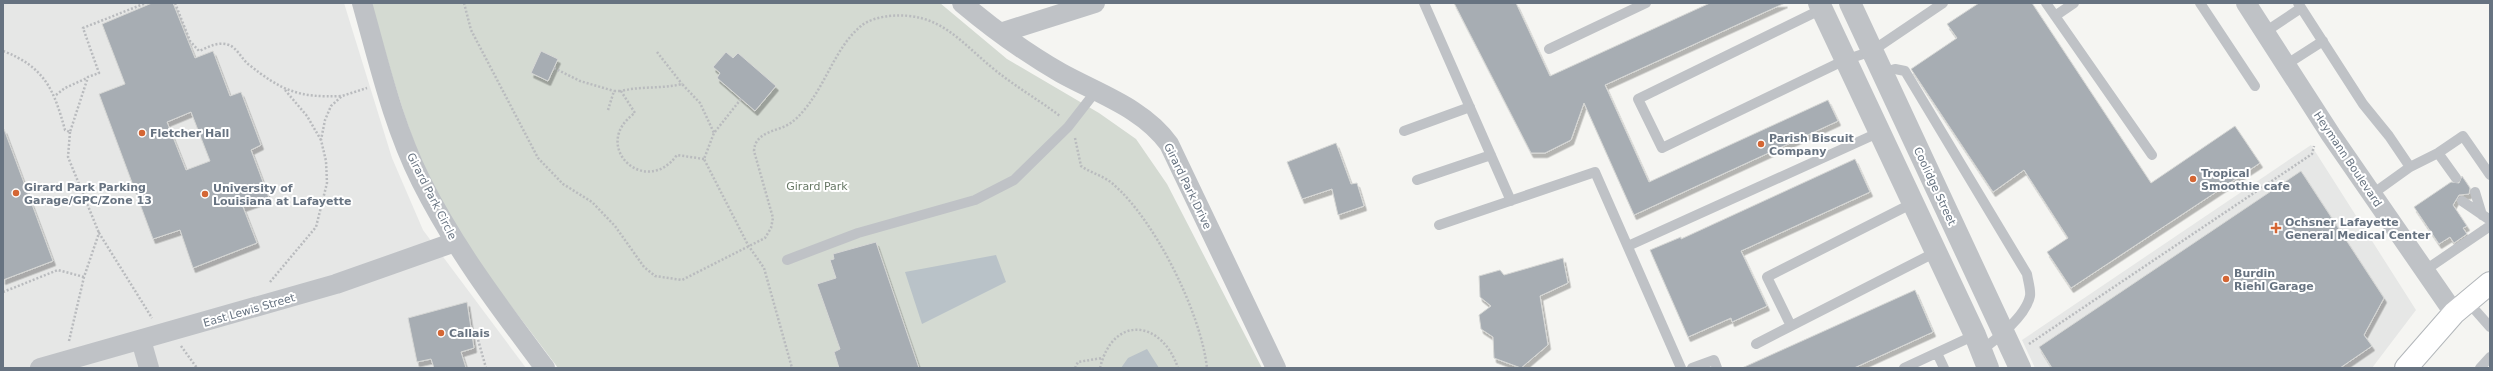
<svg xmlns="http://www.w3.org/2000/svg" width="2493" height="371" viewBox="0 0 2493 371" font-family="'DejaVu Sans',sans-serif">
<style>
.built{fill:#e6e7e6}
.green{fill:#d4dad2}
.water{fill:#b9c2c8}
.building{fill:#a7adb3;stroke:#d6d7d5;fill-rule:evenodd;filter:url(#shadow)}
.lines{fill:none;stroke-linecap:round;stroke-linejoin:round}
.secondary-casing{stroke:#b2b6ba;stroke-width:24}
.path{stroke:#b9bbbe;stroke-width:2.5;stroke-dasharray:2 2;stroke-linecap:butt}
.service{stroke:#bfc2c6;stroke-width:10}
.minor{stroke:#bfc2c6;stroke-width:20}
.tertiary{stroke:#bfc2c6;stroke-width:22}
.secondary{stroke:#fff;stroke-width:22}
.poi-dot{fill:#d46634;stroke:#fff;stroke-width:1.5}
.labels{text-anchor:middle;stroke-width:4;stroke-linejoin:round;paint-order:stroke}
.poi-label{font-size:11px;font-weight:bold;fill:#677381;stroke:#fff;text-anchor:start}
.street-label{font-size:11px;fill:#677381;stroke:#fff}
.park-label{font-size:11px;fill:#677865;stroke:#fff}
</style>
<defs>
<filter id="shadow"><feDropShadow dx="2.5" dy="4.5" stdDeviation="0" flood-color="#0004"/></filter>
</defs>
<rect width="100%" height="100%" fill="#f5f5f2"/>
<path class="built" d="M3 3H344L392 158 423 230 526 368H3Z
M2311 145 2416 310 2372 368H2035L2022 340Z"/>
<path class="green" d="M371 3H940L1007 59 1099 113 1136 139 1167 184 1262 368H558C524 322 487 277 456 229 413 161 394 79 371 3Z"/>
<path class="water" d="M996 255 1006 282 922 324 905 272Z
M1147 349 1159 368H1121L1128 358Z"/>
<path class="building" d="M152 3H173L195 58 213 51 230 96 241 92 261 145 251 150 269 198 243 207 257 243 193 268 180 230 153 239 99 94 125 84 102 24ZM191 112 210 161 186 170 167 122Z
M1454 3H1516L1550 76 1710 3H1785L1605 85 1649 182 1828 100 1838 121 1634 215 1584 103 1571 140 1545 153H1531Z
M1979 3H2032L2151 183 2235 126 2260 163 2071 288 2047 252 2068 238 2024 170 1993 192 1911 69 1957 38 1947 24Z
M541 51 558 59 548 81 531 73Z
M726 52 733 58 738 53 776 86 755 111 717 78 720 73 713 67Z
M4 129 53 261 3 280V130Z
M1336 143 1351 184 1357 183 1364 206 1338 215 1332 189 1302 199 1287 162Z
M1855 159 1870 192 1741 251 1767 306 1732 322 1731 318 1688 337 1650 250 1681 237V239Z
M2301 171 2384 298 2364 335 2372 346 2340 368H2052L2039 347Z
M2462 176 2470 188 2469 194 2459 195 2453 205 2467 226 2463 228 2467 234 2454 243 2450 237 2439 244 2414 207 2451 182 2459 183Z
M876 242 879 251 919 368H839L834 352 840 349 817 284 836 278 830 260 834 259 833 254Z
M1563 258 1568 283 1540 296 1548 345 1521 368 1494 358 1493 337 1481 329 1479 315 1491 306 1480 297 1479 276 1500 270 1504 275Z
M1915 290 1933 332 1854 368H1742Z
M467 302 474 348 461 352 466 368H434L431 359 417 362 408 318Z"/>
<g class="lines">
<defs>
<path id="secondary" d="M2406 368 2454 313 2490 283"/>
</defs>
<use href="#secondary" class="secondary-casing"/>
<path class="path" d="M175 3 190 41 199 51C209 47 218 41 229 45 237 48 242 59 248 64 282 91 299 98 342 96
M464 3 471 30 538 158 563 184 592 202 615 226 644 267 655 276 682 280 765 238 771 228 773 218 754 151C755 130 780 132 792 122 799 117 806 108 811 101 828 77 838 45 861 26 868 20 880 17 889 16 940 11 960 42 995 70 1016 87 1039 100 1060 116
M3 51C45 67 54 90 65 130L70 132 88 77 99 73 83 28 146 3
M657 52 682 84
M554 68 580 81 614 91
M285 90 307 116 321 140
M56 95 65 88 87 78
M741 99 714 133 704 159 748 245 764 268 792 368
M608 110 614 91H621
M70 132 68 157 99 233
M1075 138 1081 166C1091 173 1104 176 1113 184 1155 220 1201 313 1207 368
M704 159 677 155C645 199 589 145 635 113L621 91C641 86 661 89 682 84L700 103 714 133
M270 282 316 227 327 183 326 161 321 140 325 120 331 106 342 96 367 88
M3 292 58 270 84 277
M477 336 486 368
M69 341 84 277 99 233 152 318
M2029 344 2312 154 2314 146
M181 346 197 368
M1075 368 1078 362 1102 358
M1100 368C1113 314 1162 320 1178 368"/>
<path class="service" d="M1424 3 1511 201
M2046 3 2152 155
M2200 3 2255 86
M2298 3 2363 104 2389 136 2410 167
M1822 9 1638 99 1662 148 1845 60 1872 51 1943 3
M2055 16 2074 3
M2265 32 2301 8
M1549 49 1646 3
M2287 64 2323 41
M1882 73 1895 69 1905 71 2027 274C2028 281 2031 290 2030 296 2026 316 1996 340 1980 351
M1404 131 1470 107
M2438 153 2456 178
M1417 180 1491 155
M2475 192 2482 215
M2371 195 2410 167 2438 153 2463 136 2490 175
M2462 201 2490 220
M1913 203 1767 277 1791 326 1936 252
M1439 225 1595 172 1681 368
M1628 246 1880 132
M787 260 858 233 975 200 1014 180 1068 127 1096 91
M2424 271 2490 226
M2468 302 2490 327
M1756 344 1791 326
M1937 353 1944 368
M1692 368 1714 360 1717 368
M1904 368 1975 335
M2480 368 2490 357"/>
<path class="minor" d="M362 3C379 63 393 125 421 181 455 249 500 308 545 368
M962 3C993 29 1026 53 1061 73 1099 94 1143 108 1169 144L1276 368
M2246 3 2331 135 2454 313
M1000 33 1095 3
M141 340 149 368
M40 368 336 284 455 242"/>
<path class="tertiary" d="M1819 3 1975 335 1988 368
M1850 3 2020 368"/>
<use href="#secondary" class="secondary"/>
</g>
<g class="poi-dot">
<circle cx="142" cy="133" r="4"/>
<circle cx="1761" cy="144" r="4"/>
<circle cx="2193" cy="179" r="4"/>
<circle cx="16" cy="193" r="4"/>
<circle cx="205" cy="194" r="4"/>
<path d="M2274 222h4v4h4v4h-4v4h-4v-4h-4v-4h4z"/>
<circle cx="2226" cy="279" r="4"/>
<circle cx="441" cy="333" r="4"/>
</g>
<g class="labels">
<g class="poi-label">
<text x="150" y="137">Fletcher Hall</text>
<text x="1769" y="142">Parish Biscuit<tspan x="1769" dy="13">Company</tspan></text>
<text x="2201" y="177">Tropical<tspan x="2201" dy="13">Smoothie cafe</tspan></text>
<text x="24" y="191">Girard Park Parking<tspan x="24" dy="13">Garage/GPC/Zone 13</tspan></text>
<text x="213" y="192">University of<tspan x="213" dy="13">Louisiana at Lafayette</tspan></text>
<text x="2285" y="226">Ochsner Lafayette<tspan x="2285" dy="13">General Medical Center</tspan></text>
<text x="2234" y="277">Burdin<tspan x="2234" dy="13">Riehl Garage</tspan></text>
<text x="449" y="337">Callais</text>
</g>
<g class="street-label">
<text transform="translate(2348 159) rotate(56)" y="4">Heymann Boulevard</text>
<text transform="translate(1188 186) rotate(64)" y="4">Girard Park Drive</text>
<text transform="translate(1935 186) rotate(65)" y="4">Coolidge Street</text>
<text transform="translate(432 196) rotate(63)" y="4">Girard Park Circle</text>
<text transform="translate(249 310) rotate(-16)" y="4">East Lewis Street</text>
</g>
<g class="park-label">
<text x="817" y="190">Girard Park</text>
</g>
</g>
<rect width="2493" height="371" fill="none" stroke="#677381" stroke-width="8"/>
</svg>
